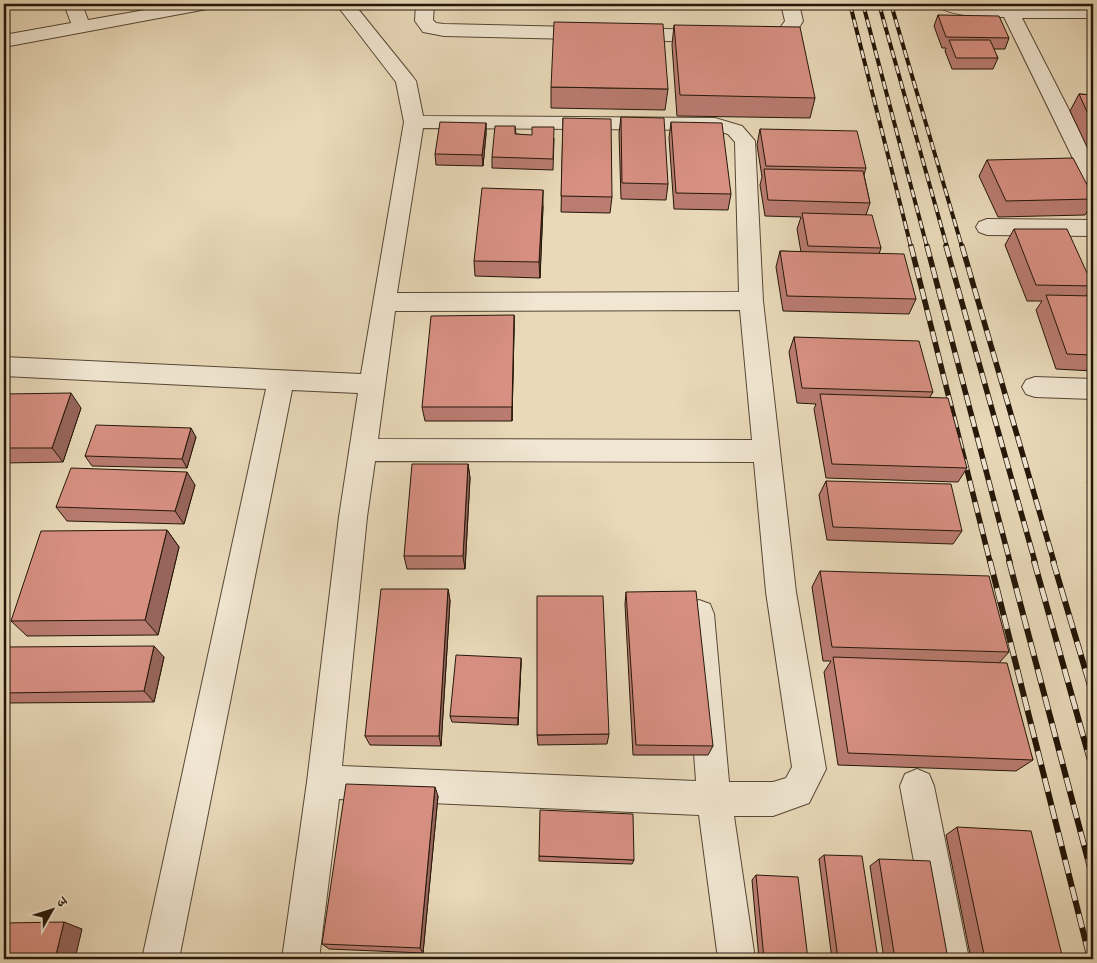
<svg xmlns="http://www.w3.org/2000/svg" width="1097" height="963" viewBox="0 0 1097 963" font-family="'EB Garamond','Noto Serif Devanagari',serif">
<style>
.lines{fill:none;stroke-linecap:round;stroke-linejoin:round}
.minor-casing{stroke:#554734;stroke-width:2}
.minor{fill:#f1e6d2;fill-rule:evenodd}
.rail-far2-casing{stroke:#241608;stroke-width:4}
.rail-far1-casing{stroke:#241608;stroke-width:5.5}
.rail-casing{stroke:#241608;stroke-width:6}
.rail-far2{stroke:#f1e6d2;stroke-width:2.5;stroke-dasharray:8;stroke-linecap:butt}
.rail-far1{stroke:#f1e6d2;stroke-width:4;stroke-dasharray:11;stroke-linecap:butt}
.rail{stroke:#f1e6d2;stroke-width:4.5;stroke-dasharray:14;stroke-linecap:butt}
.wall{fill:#ba7c71;stroke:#241608}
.shaded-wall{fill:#97655c;stroke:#241608}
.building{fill:#d89083;stroke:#241608}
</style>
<rect width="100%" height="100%" fill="#e9d9b9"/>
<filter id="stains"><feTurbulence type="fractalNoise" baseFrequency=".004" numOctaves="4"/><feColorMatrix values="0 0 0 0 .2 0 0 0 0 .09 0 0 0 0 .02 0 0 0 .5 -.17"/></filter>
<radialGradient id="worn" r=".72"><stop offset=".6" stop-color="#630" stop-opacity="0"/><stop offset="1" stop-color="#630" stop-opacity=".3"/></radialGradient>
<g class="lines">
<defs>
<path id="minor" d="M64 4H82L88 20 179 4H216L213 8 207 9 4 47V35L71 23Z
M336 4H354L413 77 416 81 423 116 715 118 742 126 755 141 763 301 796 592 826 769 809 803 773 816H734L755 959H718L699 815 339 799 319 959H282L307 782 339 517 358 393 292 390 179 959H142L266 389 4 376V357L361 374 404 122 396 82ZM423 128 714 130 728 134 735 142 739 292 397 293ZM740 310 752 440 378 439 395 311ZM375 461 754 462 766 592 792 767 786 778 773 782H729L714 614 710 604 699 600 688 604 684 614 696 781 342 766 367 517Z
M416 4H434L433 20 436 23 444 24 710 30 717 32 719 36 717 40 710 42 444 36 423 32 415 21Z
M781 4H799L803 21 794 36 767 44 748 41 746 37 748 33 766 32 780 28 785 21Z
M936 4 1093 8V18H1022L1093 157V184L1085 182 1082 177 1004 17C989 17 945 17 936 4Z
M987 219 1093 220V236L987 235 979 232 976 227 979 222Z
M1035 377 1093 379V399L1035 397 1026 394 1022 387 1026 380Z
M917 769 929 774 934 786 969 959H932L900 786 905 774Z"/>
</defs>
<use href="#minor" class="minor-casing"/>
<use href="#minor" class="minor"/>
<defs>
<path id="rail-far2" d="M850 4 911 247
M863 4 927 247
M879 4 947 247
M891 4 962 247"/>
<path id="rail-far1" d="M911 246 990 562
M927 246 1010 562
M946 246 1035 562
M962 246 1054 562"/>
<path id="rail" d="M990 561 1090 959
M1009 561 1093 879
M1034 561 1093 771
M1053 561 1093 696"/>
</defs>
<use href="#rail-far2" class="rail-far2-casing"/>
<use href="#rail-far1" class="rail-far1-casing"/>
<use href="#rail" class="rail-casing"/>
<use href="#rail-far2" class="rail-far2"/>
<use href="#rail-far1" class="rail-far1"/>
<use href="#rail" class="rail"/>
</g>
<path class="wall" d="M1014 4H1093L1091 9 1016 7Z
M938 15 1009 38 1005 49H993L998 58 993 69H952L945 51 946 48H942L934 26Z
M674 25 815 98 810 118 677 116 672 45Z
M551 87 668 89 665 110 551 108Z
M1079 94 1093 95V164L1089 156 1093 149H1088L1070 111Z
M621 117 668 184 666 200 621 199 619 133Z
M563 118 612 197 610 213 561 212Z
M671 122 731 194 728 210 674 209 669 138Z
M486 123V134L483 166 436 165 435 154Z
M515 126 516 134 554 138 553 170 492 168V157Z
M760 129 866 168 864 175 870 203 866 215 881 248 879 254 916 299 909 314 783 311 776 267 780 251 801 252 797 229 801 217 765 216 760 185 762 177 757 145Z
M987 160 1093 196V202L1085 215 998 217 979 176Z
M543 206 540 278 475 276 474 261Z
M1014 229 1093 286 1086 296H1093V371L1056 369 1036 310 1042 301H1027L1005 245Z
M514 315V331L512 421H425L422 407Z
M794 337 933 392 930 397 967 468 958 482 826 478 814 409 816 404 797 403 789 352Z
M4 394 81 408 63 462 4 463Z
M196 437 187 468 92 466 85 456Z
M468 464 470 478 465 569H407L404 556Z
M1093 475V500L1087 482Z
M826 481 962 531 953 544 827 540 819 495Z
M195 485 184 524 67 521 56 507Z
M167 530 179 547 158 635 27 636 11 621Z
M820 571 1009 652 999 663 1033 760 1016 771 838 765 824 672 831 661H823L812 587Z
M448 589 450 601 441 746 370 745 365 736Z
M626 592 713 746 708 755H633L625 604Z
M4 647 164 657 154 702 4 703Z
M521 658V665L518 725 452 722 450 716Z
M609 734 607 744 538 745 537 735Z
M438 796 423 953 329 949 322 944Z
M957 827 1063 959H971L946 835Z
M824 855 878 959H832L819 859Z
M539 856 634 860 632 864 539 861Z
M879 859 948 959H884L870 866Z
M756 875 808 959H759L752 880Z"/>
<path class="shaded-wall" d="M486 123V134L483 166 482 155Z
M543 190V206L540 278 539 262Z
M514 315V331L512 421V407Z
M71 393 81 408 63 462 52 448Z
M191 428 196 437 187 468 182 459Z
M468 464 470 478 465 569 463 556Z
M187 472 195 485 184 524 175 511Z
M167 530 179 547 158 635 145 620Z
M448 589 450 601 441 746 439 736Z
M4 613 6 616 4 624Z
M154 646 164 657 154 702 144 691Z
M521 658V665L518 725V718Z
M435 787 438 796 423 953 420 948Z
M64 922 82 929 75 959H55Z"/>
<path class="building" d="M938 15 999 16 1009 38 946 37Z
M554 22 663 24 668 89 551 87Z
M674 25 800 27 815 98 680 95Z
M949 40H990L998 58H956Z
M1079 94 1093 95V125Z
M621 117 664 118 668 184 622 183Z
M563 118 611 119 612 197 561 196Z
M440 122 486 123 482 155 435 154Z
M671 122 722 123 731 194 676 193Z
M495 126H515V134L532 135V127H554L553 159 492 157Z
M760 129 857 131 866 168 766 166Z
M1073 158 1093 196V199L1006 201 987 160Z
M764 169 863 171 870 203 768 200Z
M482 188 543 190 539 262 474 261Z
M802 213 872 215 881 248 808 246Z
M1014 229H1067L1093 286 1036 285Z
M780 251 904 254 916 299 787 296Z
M1046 295 1093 296V355L1067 354Z
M514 315 512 407H422L431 316Z
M794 337 919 341 933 392 802 388Z
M71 393 52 448H4V394Z
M820 394 948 398 967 468 832 464Z
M96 425 191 428 182 459 85 456Z
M412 464H468L463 556H404Z
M71 468 187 472 175 511 56 507Z
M826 481 951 484 962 531 833 527Z
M167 530 145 620 11 621 41 531Z
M820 571 989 576 1009 652 832 647Z
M381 589H448L439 736H365Z
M696 591 713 746 636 745 626 592Z
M537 596H603L609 734 537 735Z
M154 646 144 691 4 693V647Z
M456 655 521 658 518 718 450 716Z
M833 657 1007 663 1033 760 848 753Z
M346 784 435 787 420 948 322 944Z
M540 810 633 814 634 860 539 856Z
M957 827 1031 831 1063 959H985Z
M824 855 862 856 878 959H838Z
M879 859 930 861 948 959H895Z
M756 875 798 877 808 959H764Z
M64 922 55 959H4V923Z"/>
<rect width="1097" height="963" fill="none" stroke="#e9d9b9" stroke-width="20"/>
<rect x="5" y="5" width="1087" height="953" fill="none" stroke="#241608" stroke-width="2.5"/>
<rect x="10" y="10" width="1077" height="943" fill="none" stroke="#241608"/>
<g transform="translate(52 910) rotate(51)" stroke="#f1e6d2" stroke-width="4" paint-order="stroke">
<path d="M0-4L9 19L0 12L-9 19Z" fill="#241608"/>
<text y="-8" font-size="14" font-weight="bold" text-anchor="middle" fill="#241608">उ</text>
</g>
<rect width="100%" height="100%" filter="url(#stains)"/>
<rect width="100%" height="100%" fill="url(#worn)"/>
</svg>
